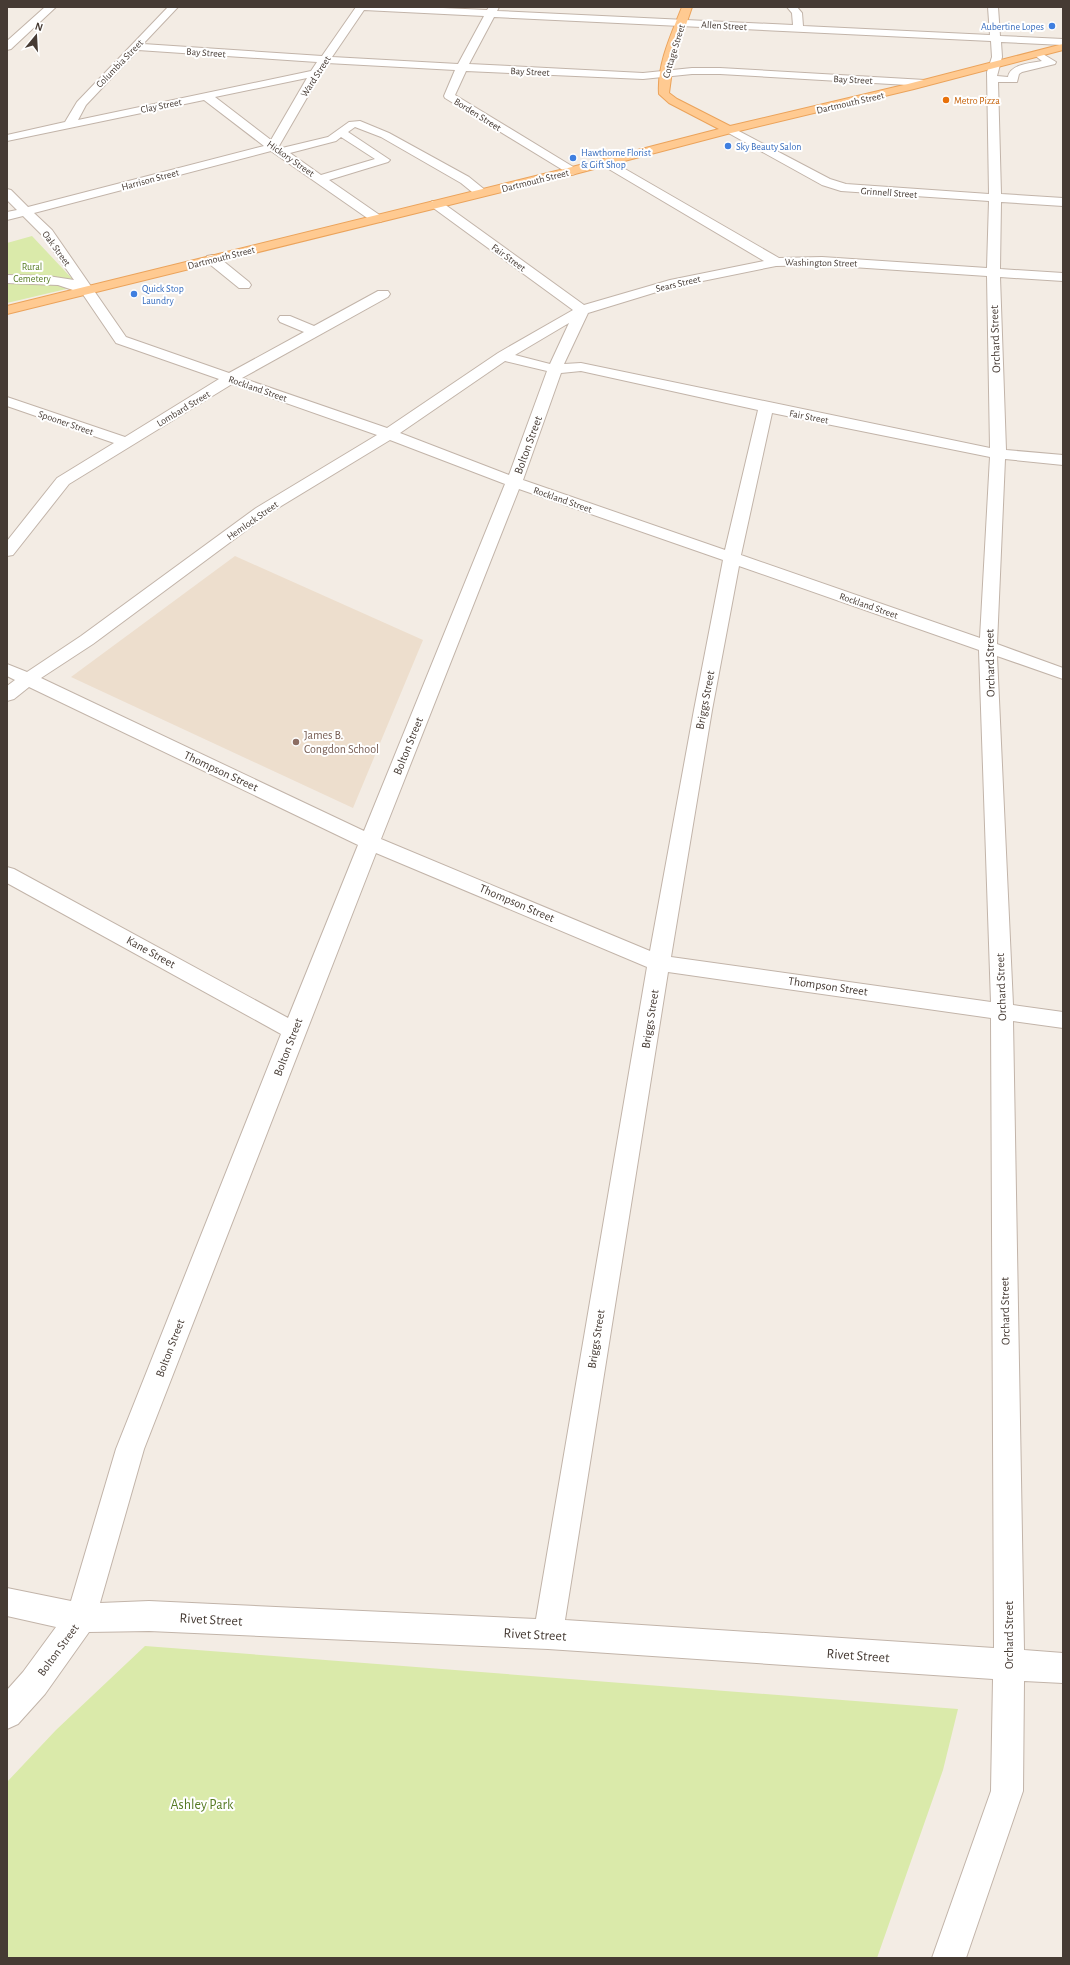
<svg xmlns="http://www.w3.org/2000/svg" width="1070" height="1965" viewBox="0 0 1070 1965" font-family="'Alegreya Sans',sans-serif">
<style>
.education{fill:#eddecd}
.green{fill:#daeaaa}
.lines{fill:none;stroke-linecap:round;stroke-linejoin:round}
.minor-casing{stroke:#c2b4a9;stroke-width:2}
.major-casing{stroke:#eba35b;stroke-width:2}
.minor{fill:#fff;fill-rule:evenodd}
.major{fill:#ffca91;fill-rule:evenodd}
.shop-dot{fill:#3f7fe0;stroke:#fff;stroke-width:1.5}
.food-dot{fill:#e8710a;stroke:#fff;stroke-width:1.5}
.education-dot{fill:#8d6e63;stroke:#fff;stroke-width:1.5}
.labels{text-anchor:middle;stroke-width:4;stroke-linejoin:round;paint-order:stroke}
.far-street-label{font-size:10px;fill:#463b34;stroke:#fff}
.far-shop-label{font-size:10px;fill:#366cbe;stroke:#fff;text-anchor:start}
.far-food-label{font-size:10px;fill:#c56008;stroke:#fff;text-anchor:start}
.far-park-label{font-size:10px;fill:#567b24;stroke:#fff}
.street-label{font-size:12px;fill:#463b34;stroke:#fff}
.education-label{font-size:12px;fill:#785e54;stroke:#fff;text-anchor:start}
.near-street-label{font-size:14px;fill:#463b34;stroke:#fff}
.near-park-label{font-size:14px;fill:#567b24;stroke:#fff}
</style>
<rect width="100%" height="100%" fill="#f3ece4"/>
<path class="education" d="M235 556 423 640 353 808 71 677Z"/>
<path class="green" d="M32 236 79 286 7 303V243Z
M145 1646 958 1709 943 1770 877 1958H7V1782L56 1730Z"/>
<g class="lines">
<defs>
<path id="minor" d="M45 7H56L11 49 7 50V41Z
M168 7H178L143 44 322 56 356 7H421L487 10 489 7H499L497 11 793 25 792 13 787 7H797L802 13 803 26 990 35 988 7H998L1000 36 1063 39V45L1001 42 1002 57 997 76 1008 77C1010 64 1032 63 1042 61L1033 54 1038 51 1056 62 1055 64 1022 72 1019 74 1017 82H998L1001 194 1063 198V206L1001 202 1000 269 1063 273V281L1000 277 1006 450 1063 455V465L1005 459 997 644 1063 668V679L997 656 1013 1005 1063 1012V1028L1013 1021 1024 1650 1063 1653V1683L1024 1681 1023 1791 966 1958H932L991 1791 993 1679 548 1649 149 1631 89 1632 45 1694 18 1724 7 1729V1690L23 1672 56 1627 7 1616V1588L71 1601 116 1449 281 1034 7 883V867L14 869 288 1018 358 845 29 687 14 699 7 701V686L15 680 7 676V664L27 672 81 636 256 508 377 435 232 384 69 484 13 555 7 556V541L57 478 114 443 7 406V397L125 437 219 379 116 343 82 293 58 285 7 283V275L48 276 74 280 43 236 23 216 7 220V212L17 210 7 200V189L11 190 28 207 264 146 204 100 7 141V135L65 122 77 102ZM364 10 484 16 458 64 332 57ZM494 17 991 41 992 57 987 72 989 194 846 184 830 179 733 128H725L723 130 822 185 841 191 989 201 987 268 822 257 779 258 606 158 600 162 602 165 764 261 670 280 584 305 440 201H432L430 204 432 207 573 310 498 353 387 428 242 378 388 297 390 294 388 291H378L314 326 290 316H280L278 319 280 322 304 332 229 373 126 337 52 230 34 213 271 151 373 222H381L383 219 381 216 329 180 388 162 390 160 348 132 355 127 381 137 461 183 477 196H485L487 193 485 190 469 177 389 133 360 121 349 122 328 137 282 148 279 146 327 63 455 70 444 96 445 98 571 175 575 174 577 171 575 168 455 95 466 71 643 79 692 74H720L925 86 930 83 925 80 720 68H692L643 73 469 64ZM138 50 317 62 311 71 78 120 86 105ZM307 78 271 140 215 97ZM341 137 375 159 321 175 290 153 336 141ZM822 265 987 276 990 448 581 363 564 364 588 313 673 287 776 266ZM569 323 550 364 515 355ZM505 361 547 371 509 475 400 433ZM581 371 758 410 725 550 523 480 561 373ZM772 413 990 457 980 638 741 555ZM390 440 505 484 364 831 41 678 93 644 268 514ZM519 489 723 560 694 710 650 951 381 839ZM739 566 979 650 991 1002 671 957 712 710ZM376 853 647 967 536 1619 149 1601 100 1603 144 1449ZM668 972 991 1018 994 1648 565 1620Z
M212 255 217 256 249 282 251 285 249 288H239L207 262 206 259 207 256Z"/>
<path id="major" d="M682 7H692L673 63 669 93 677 99 730 126 908 84 1063 44V50L914 89 731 133 575 174 7 314V306L568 168 719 129 669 103 659 94C657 64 671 35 682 7Z"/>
</defs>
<use href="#minor" class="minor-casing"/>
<use href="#major" class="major-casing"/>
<use href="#minor" class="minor"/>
<use href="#major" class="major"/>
</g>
<g class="shop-dot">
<circle cx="1052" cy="26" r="4"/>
<circle cx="728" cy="146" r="4"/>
<circle cx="573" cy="158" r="4"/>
<circle cx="134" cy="294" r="4"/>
</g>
<circle class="food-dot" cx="946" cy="100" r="4"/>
<circle class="education-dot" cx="296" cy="742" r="4"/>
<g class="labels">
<g class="far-street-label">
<text transform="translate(724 25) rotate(3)" y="4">Allen Street</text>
<text transform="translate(673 51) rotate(-73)" y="4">Cottage Street</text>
<text transform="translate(206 52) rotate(4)" y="4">Bay Street</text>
<text transform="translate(119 63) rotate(-46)" y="4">Columbia Street</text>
<text transform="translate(530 71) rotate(3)" y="4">Bay Street</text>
<text transform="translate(315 76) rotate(-57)" y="4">Ward Street</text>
<text transform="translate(853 79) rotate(3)" y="4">Bay Street</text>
<text transform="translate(850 102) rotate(-13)" y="4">Dartmouth Street</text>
<text transform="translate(161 105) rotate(-11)" y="4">Clay Street</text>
<text transform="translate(478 114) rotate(32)" y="4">Borden Street</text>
<text transform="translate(291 158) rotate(35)" y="4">Hickory Street</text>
<text transform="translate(150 179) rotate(-15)" y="4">Harrison Street</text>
<text transform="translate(535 180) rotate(-14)" y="4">Dartmouth Street</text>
<text transform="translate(889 192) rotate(4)" y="4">Grinnell Street</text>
<text transform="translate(57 248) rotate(54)" y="4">Oak Street</text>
<text transform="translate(221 257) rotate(-14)" y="4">Dartmouth Street</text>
<text transform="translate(509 257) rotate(36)" y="4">Fair Street</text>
<text transform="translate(821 262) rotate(1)" y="4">Washington Street</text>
<text transform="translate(678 283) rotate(-13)" y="4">Sears Street</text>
<text transform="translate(258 388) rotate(19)" y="4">Rockland Street</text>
<text transform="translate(183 408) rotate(-31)" y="4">Lombard Street</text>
<text transform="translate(809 416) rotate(11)" y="4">Fair Street</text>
<text transform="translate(66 422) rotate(19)" y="4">Spooner Street</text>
<text transform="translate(563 499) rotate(19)" y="4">Rockland Street</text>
<text transform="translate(252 520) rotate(-35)" y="4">Hemlock Street</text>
<text transform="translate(869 605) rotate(19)" y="4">Rockland Street</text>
</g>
<g class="far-shop-label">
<text x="1044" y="30" text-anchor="end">Aubertine Lopes</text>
<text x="736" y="150">Sky Beauty Salon</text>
<text x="581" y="156">Hawthorne Florist<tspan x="581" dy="12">&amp; Gift Shop</tspan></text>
<text x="142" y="292">Quick Stop<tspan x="142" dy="12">Laundry</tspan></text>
</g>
<g class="far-food-label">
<text x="954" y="104">Metro Pizza</text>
</g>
<g class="far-park-label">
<text x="32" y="270">Rural<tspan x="32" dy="12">Cemetery</tspan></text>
</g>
<g class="street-label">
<text transform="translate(995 339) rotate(-92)" y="4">Orchard Street</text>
<text transform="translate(528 445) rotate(-70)" y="4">Bolton Street</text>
<text transform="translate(990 663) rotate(-91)" y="4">Orchard Street</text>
<text transform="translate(705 700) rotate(-79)" y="4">Briggs Street</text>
<text transform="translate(408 746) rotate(-68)" y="4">Bolton Street</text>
<text transform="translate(221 771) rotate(25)" y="4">Thompson Street</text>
<text transform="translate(517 903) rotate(23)" y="4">Thompson Street</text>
<text transform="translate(151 952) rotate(29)" y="4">Kane Street</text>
<text transform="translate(828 986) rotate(8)" y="4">Thompson Street</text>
<text transform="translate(1001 987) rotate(-92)" y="4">Orchard Street</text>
<text transform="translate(650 1019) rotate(-81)" y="4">Briggs Street</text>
<text transform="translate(288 1047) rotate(-69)" y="4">Bolton Street</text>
<text transform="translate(1005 1311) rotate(-91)" y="4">Orchard Street</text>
<text transform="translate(596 1339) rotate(-81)" y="4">Briggs Street</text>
<text transform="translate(170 1348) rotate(-69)" y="4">Bolton Street</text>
<text transform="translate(1009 1635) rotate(-90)" y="4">Orchard Street</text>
<text transform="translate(58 1650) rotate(-54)" y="4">Bolton Street</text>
</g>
<g class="education-label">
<text x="304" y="739">James B.<tspan x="304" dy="14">Congdon School</tspan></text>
</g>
<g class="near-street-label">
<text transform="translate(211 1619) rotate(3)" y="5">Rivet Street</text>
<text transform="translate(535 1634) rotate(3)" y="5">Rivet Street</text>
<text transform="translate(858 1655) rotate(4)" y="5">Rivet Street</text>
</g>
<g class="near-park-label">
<text x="202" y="1809">Ashley Park</text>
</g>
</g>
<rect width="1070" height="1965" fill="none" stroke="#463b34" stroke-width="16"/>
<g transform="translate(36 36) rotate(18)" stroke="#ffffff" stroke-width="3" paint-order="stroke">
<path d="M0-3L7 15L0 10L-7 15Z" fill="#463b34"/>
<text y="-6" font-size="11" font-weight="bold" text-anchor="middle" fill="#463b34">N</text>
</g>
</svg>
